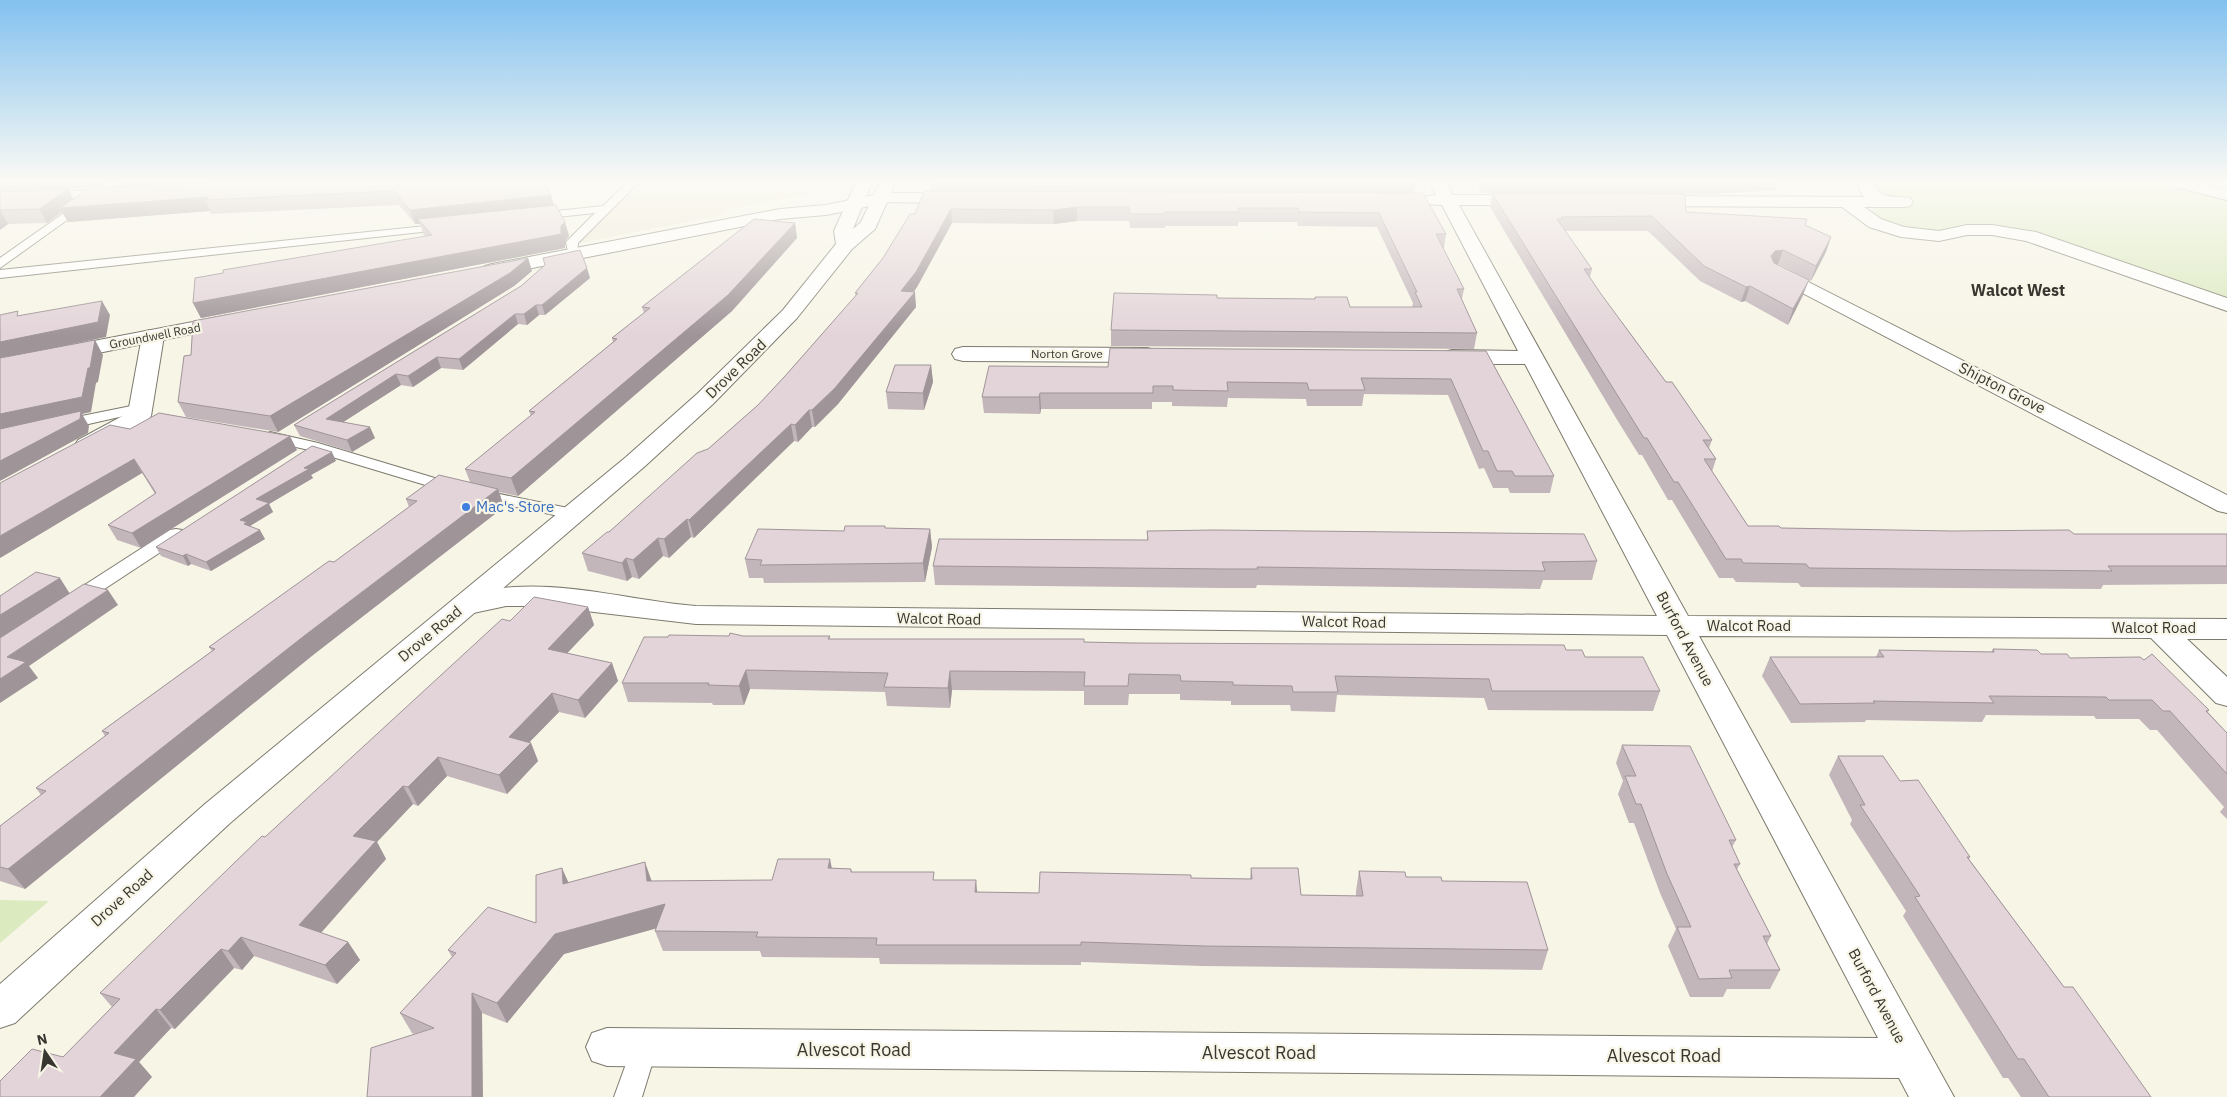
<svg xmlns="http://www.w3.org/2000/svg" width="2227" height="1097" viewBox="0 0 2227 1097" font-family="'IBM Plex Sans',sans-serif">
<style>
.built{fill:#ede9d4}
.green{fill:#dceac0}
.lines{fill:none;stroke-linecap:round;stroke-linejoin:round}
.service-casing{stroke:#7d7b6e;stroke-width:2}
.minor-casing{stroke:#7d7b6e;stroke-width:2}
.tertiary-casing{stroke:#7d7b6e;stroke-width:2}
.secondary-casing{stroke:#7d7b6e;stroke-width:2}
.service{fill:#fff;fill-rule:evenodd}
.minor{fill:#fff;fill-rule:evenodd}
.tertiary{fill:#fff;fill-rule:evenodd}
.secondary{fill:#fff;fill-rule:evenodd}
.wall{fill:#c3b6bb;fill-rule:evenodd}
.shaded-wall{fill:#9f9498}
.building{fill:#e3d4d9;stroke:#9f9498}
.shop-dot{fill:#3f7fe0;stroke:#f7f5e6;stroke-width:2}
.labels{text-anchor:middle;stroke-width:4.5;stroke-linejoin:round;paint-order:stroke}
.far-street-label{font-size:12px;fill:#373631;stroke:#f7f5e6}
.street-label{font-size:15px;fill:#373631;stroke:#f7f5e6}
.shop-label{font-size:15px;fill:#366cbe;stroke:#f7f5e6;text-anchor:start}
.far-district-label{font-size:16px;font-weight:bold;fill:#373631;stroke:#f7f5e6}
.near-street-label{font-size:18px;fill:#373631;stroke:#f7f5e6}
</style>
<rect width="100%" height="100%" fill="#f7f5e6"/>
<path class="built" d="M641 182H847L846 185 839 190 824 193 821 191 730 209 723 215 578 243Z"/>
<path class="green" d="M1877 182H2156L2227 200V302L2045 238 1942 232 1889 226 1871 212C1877 202 1899 206 1911 205 1899 196 1885 197 1875 186Z
M0 900 49 901 0 943Z"/>
<g class="lines">
<defs>
<path id="service" d="M108 182H120L0 268V258Z
M628 182H639L578 243 577 257H569L566 242 595 213 538 219 532 216 538 213 603 206Z
M445 224 449 225V229L0 278V270Z
M141 404 146 405 148 408 146 411 62 430 54 425 62 420Z
M270 432 318 443 458 485 460 488 452 493 309 450 265 440 262 437Z
M480 490 573 509 579 510 581 514 579 518 573 519 474 498 472 495 474 492Z
M176 529 182 530 185 534 182 538 83 603H69L67 599 69 595 170 530Z
M644 1036 653 1039 657 1048 642 1097H614L635 1039Z"/>
<path id="minor" d="M1430 182H1446L1453 195H1529L1535 196 1538 200 1535 204 1529 205H1459L1688 616 2227 619V639H2187L2227 677V706L2216 703 2151 638 1699 636 1954 1097H1909L1899 1078 607 1066 592 1061 586 1047 592 1033 607 1028 1878 1038 1667 635 696 624 543 606H506L464 615 454 613 449 606 454 599C473 594 493 588 514 587 574 583 636 601 696 606L1657 616 1525 364H1452L1444 362 1441 357 1444 352 1452 350 1518 351 1442 205 1426 204 1423 200 1426 196 1436 195Z
M1858 182H1874C1879 201 1895 195 1910 198L1913 202 1910 206 1904 207H1864L1881 219 1904 227 1939 231 1967 225H1992L2036 232 2227 298V311L2026 241 1992 235H1967L1939 241 1901 237 1869 227 1842 207 1647 206 1641 205 1638 201 1641 197 1647 196 1864 197 1860 191Z
M2170 182H2198L2227 190V200L2172 186Z
M113 189 119 190 122 194 119 198 0 204V194Z
M883 193H959L965 194 968 198 965 202 959 203 877 202 874 198 877 194Z
M1777 266 2227 495V513L2218 511 1770 276 1767 272 1770 268Z
M153 330 161 331 164 336 151 416 147 421 96 450 87 452 78 450 75 445 78 440 128 413 142 336 145 331Z
M963 347 1147 348 1155 350 1158 355 1155 360 1147 362 963 361 955 359 952 354 955 349Z"/>
<path id="tertiary" d="M883 193 889 194 892 198 889 202 826 215 780 219 492 276 485 274 482 270 485 266 492 264 780 209 826 205Z
M229 315 236 317 239 321 236 325 0 373V359Z"/>
<path id="secondary" d="M856 182H872L853 229 861 222 880 182H896L875 229 852 249 797 318 713 404 644 467 229 824 15 1023 0 1028V984L205 804 626 457 697 394 783 310 836 244 834 231Z"/>
</defs>
<use href="#service" class="service-casing"/>
<use href="#minor" class="minor-casing"/>
<use href="#tertiary" class="tertiary-casing"/>
<use href="#secondary" class="secondary-casing"/>
<use href="#service" class="service"/>
<use href="#minor" class="minor"/>
<use href="#tertiary" class="tertiary"/>
<use href="#secondary" class="secondary"/>
</g>
<path class="wall" d="M0 182H105L97 188 116 187 114 182H543L551 195 553 205 565 222 569 236 565 241V248L201 318 193 303 425 236 423 234 420 224H415L399 205 211 214 210 211 68 222 62 212 47 223 8 224 0 230ZM88 188 73 199 69 189Z
M930 182H1416L1414 193 1446 234 1444 248H1443L1464 289 1462 299 1477 333 1474 349 1111 346V330L1217 298 1314 299 1315 297 1350 307H1412L1413 303 1377 227 1298 226 1297 222H1238V226H1165V228H1130L1129 221H1077L1054 224 952 223 917 287 914 292 916 307 838 404 815 427H812L798 442 794 441 694 538 691 537 669 558 663 556 639 579 632 577 627 581 588 571 582 553 609 532 708 449 758 405 786 375 856 296 855 293 883 258 931 191Z
M1476 182H1778L1776 190 1714 194H1685L1686 212 1805 225 1831 237 1826 252 1811 281 1778 264 1803 295 1788 325 1745 301 1741 302 1700 281 1648 231H1565L1592 269 1590 277 1601 294 1666 382 1712 440 1709 448 1716 459 1712 472 1748 526 1781 528 2074 534H2227V584L2103 585 2101 589 1801 587 1798 583 1736 582 1733 578H1719L1672 500H1668L1642 455H1639L1616 418 1490 207 1492 193H1482Z
M795 223 797 238 732 311 518 496 499 492 504 507 313 655 25 889 0 881V826L41 795 36 788 105 736 102 731 212 651 209 647 334 562 409 507 406 499 470 482 465 469 531 416 529 411 613 342 612 338 644 313 642 307Z
M528 258 532 271 514 286 278 432 186 417 178 402 191 355Z
M545 265 590 278 545 315H539L527 325 518 324 463 370 441 368 413 387 401 385 343 422 375 438 352 452 300 436 294 425 521 286Z
M1486 351 1554 476 1550 493H1510L1508 488H1493L1484 468 1479 469 1448 395 1364 394 1362 406H1307L1306 399 1228 398 1227 407 1172 406V402H1152V409H1041L1040 414 984 413 982 397 1108 367Z
M931 365 933 382 924 410 888 409 886 392Z
M130 429 297 450 141 548 117 540 108 525 155 494 142 473 0 558Z
M336 461 311 475 313 478 269 504 273 512 250 526 265 539 211 571 191 564 188 566 161 556 156 547Z
M886 528 930 529 932 547 925 582 764 583 763 578H749L745 559 844 531Z
M1147 531 1597 561 1592 580H1543L1540 589 1257 585 1256 588H1222L935 585 933 566 1147 540Z
M588 607 594 625 567 653 612 663 618 681 585 718 559 712 529 742 531 743 538 761 507 794 447 776 418 806 413 804 377 842 386 859 321 933 348 942 360 960 337 984 254 956 242 970 234 968 175 1029 171 1028 139 1062 152 1077 63 1057 112 1007 100 993 265 837 510 621Z
M743 636H830V639L1084 642 1566 650 1585 657 1660 691 1653 711 1488 710 1484 698 1337 695 1335 712 1291 711 1290 705H1231V701L1180 700V694H1129L1128 705H1084V691L952 690 950 708 887 706 885 692 750 689 744 705H713L712 703 628 702 622 683 668 637Z
M1993 649 2041 654 2070 658 2209 710 2208 712 2227 733V819L2220 812 2224 807 2157 730H2150L2139 719H2096L2094 716 1986 715 1982 722 1866 720 1865 722 1791 723 1762 676 1770 657H1876L1879 650 1991 652Z
M1622 745 1736 840 1732 847 1740 864 1737 869 1771 936 1767 944 1780 970 1770 989H1727L1723 997H1690L1668 946 1676 929 1660 893 1634 823H1629L1618 794 1623 781 1616 763Z
M1838 756 1900 781 1970 857 1969 859 2064 987 2151 1097H2021L2008 1078H2003L1903 916 1906 911 1850 824 1852 820 1829 775Z
M832 868 851 869 852 872 935 880 978 892 1039 893 1191 878 1250 879 1251 868 1301 895 1356 896V891L1359 871 1442 881 1548 950 1542 970 1202 966 1081 962V965L880 964 879 958 762 957 760 951H663L655 931 657 928 564 954 507 1023 482 1013 414 1034 412 1033 400 1013 452 957 448 950 536 923 569 882 652 881 772 880Z"/>
<path class="shaded-wall" d="M94 182H105L96 188Z
M68 189 76 203 209 197 205 200 210 211 68 222 62 212 47 223 39 209Z
M551 195 555 209 418 219 420 224H415L410 210Z
M1077 207V221L1054 224 1053 210Z
M951 209 952 223 917 287 906 302 915 292 916 307 838 404 815 427 812 410 901 291Z
M0 210 8 224 0 230Z
M565 222 569 236 565 241V248L201 318 193 303 561 226Z
M795 223 797 238 732 311 518 496 511 478Z
M1831 237 1826 252 1811 281 1816 266Z
M1783 250 1778 264 1766 271 1771 256 1775 251Z
M528 258 532 271 514 286 278 432 270 416Z
M587 268 590 278 545 315 542 305Z
M1809 280 1803 295 1788 325 1793 309Z
M1750 286 1745 301 1741 302 1746 287Z
M102 301 110 315 106 337 0 359V342Z
M536 305 539 315 527 325 524 314Z
M515 314 518 324 463 370 459 359Z
M95 340 103 355 98 382 96 383 91 412 82 414 89 426 88 433 0 481V414L88 368Z
M437 357 441 368 413 387 408 376Z
M931 365 933 382 924 410 923 393Z
M396 374 401 385 331 430 326 419Z
M1040 393 1041 409 1040 414 1039 397Z
M809 410 812 427 798 442 795 425Z
M791 424 794 441 694 538 689 520Z
M370 427 375 438 352 452 347 440Z
M290 436 297 450 141 548 132 533Z
M332 452 336 461 311 475 313 478 269 504 273 512 250 526 252 532 240 520 256 499 304 468Z
M134 459 142 473 0 558V536Z
M498 489 504 507 313 655 25 889 8 869 304 636Z
M687 519 691 537 669 558 664 539Z
M930 529 932 547 925 582 923 563Z
M260 530 265 539 211 571 206 562Z
M658 538 663 556 639 579 633 560Z
M186 554 191 564 188 566 183 556Z
M626 558 632 577 627 581 622 563Z
M60 578 70 594 0 638V615Z
M108 590 118 605 29 666 38 678 0 703V679L7 657Z
M588 607 594 625 554 667 548 649Z
M612 663 618 681 585 718 578 700Z
M746 670 750 689 744 705 739 686Z
M950 671 952 690 950 708 948 688Z
M552 693 559 712 517 755 509 737Z
M531 743 538 761 507 794 499 775Z
M438 757 447 776 418 806 408 787Z
M403 786 413 804 377 842 386 859 311 944 299 925 353 836Z
M830 859 834 879 828 868Z
M645 862 652 882 647 881Z
M562 868 571 888 563 884Z
M976 880 978 900 975 892Z
M665 904 672 924 564 954 507 1023 497 1003 555 934Z
M241 937 254 956 242 970 228 951Z
M348 942 360 960 337 984 325 965Z
M221 949 234 968 175 1029 160 1010Z
M472 993 482 1013 483 1097H472Z
M156 1009 171 1028 139 1062 152 1077 134 1097H100L114 1053Z"/>
<path class="building" d="M224 182H543L551 195 410 210 394 191 205 200 209 197 60 208 89 188Z
M68 189 39 209 0 210V192Z
M924 191 1423 193 1446 234H1436L1464 289H1457L1477 333 1111 330 1114 293 1217 295V298L1315 299V297H1347L1350 307H1422L1415 292H1417L1379 213 1299 212 1298 208H1238L1239 212H1165V214H1130L1129 207H1077L1053 210 951 209 916 272 901 291 915 292 835 388 812 410H809L795 425 791 424 689 520 687 519 664 539 658 538 633 560 626 558 622 563 582 553 607 532H609L697 453 708 449 758 405 786 375 858 293H855L883 258 910 214H915Z
M1492 193 1685 194 1686 212 1807 219 1805 225 1831 237 1816 266 1783 250 1775 251 1771 256 1774 263 1809 280 1793 309 1750 286 1746 287 1704 266 1652 216 1561 217 1563 219H1557L1592 269H1584L1601 294 1666 382H1672L1712 440H1703L1716 459H1704L1748 526H1779L1781 528 1952 531 2069 530 2074 534H2227V566H2108L2112 571 1809 568 1806 564 1743 563 1741 559H1726L1678 482H1674L1647 438H1644L1621 401Z
M556 205 565 222 561 226V234L193 303 195 278 223 273V270L432 235 418 219Z
M754 219 795 223 728 295 511 478 465 469 535 412 529 411 617 339 612 338 650 308 642 307Z
M580 250 587 268 542 305H536L524 314H515L459 359 437 357 408 376 396 374 326 419 370 427 347 440 294 425 521 286 545 265 543 258Z
M528 258 510 273 270 416 178 402 184 356 191 355 193 321Z
M102 301 98 322 0 342V315L18 311 17 316Z
M95 340 90 368H88L82 397 0 414V358Z
M1110 348 1486 351 1554 476H1515L1512 471H1497L1488 451H1483L1451 379 1361 378 1365 390H1309L1307 383 1227 382 1228 391 1173 390V386H1153V393H1040L1039 397H982L989 366 1108 367Z
M895 365H931L923 393 886 392Z
M81 411 80 419 0 461V429Z
M159 413 290 436 132 533 108 525 156 493 134 459 0 536V483L110 425 130 429Z
M312 446 332 452 304 468 309 469 256 499 269 503 240 520 247 522 244 524 260 530 206 562 186 554 183 556 156 547Z
M439 475 498 489 304 636 8 869 0 867V826L46 791 36 788 109 733 102 731 215 649 209 647 329 561 334 562 417 501 406 499Z
M845 526H885V528L930 529 923 563 760 565 762 560 745 559 758 529 844 531Z
M1214 530 1584 534 1597 561 1542 562 1545 571 1257 567 1258 569H1223L933 566 939 539 1148 540 1147 531Z
M36 572 60 578 0 615V596Z
M84 584 108 590 7 657 26 662 0 679V638Z
M534 597 588 607 548 649 612 663 578 700 552 693 509 737 531 743 499 775 438 757 408 787 403 786 353 836 376 841 299 925 348 942 325 965 241 937 228 951 221 949 160 1010 156 1009 114 1053 136 1059 100 1097H0V1081L32 1049 63 1057 120 999 100 993 262 836 265 837 502 619 510 621Z
M730 633 743 636H830L828 639H1084V642L1129 643 1564 645 1566 650H1582L1585 657H1643L1660 691H1492L1489 679 1335 676 1338 692H1293L1292 686 1233 685V682L1181 681 1180 675 1129 674 1128 686H1084L1085 672 950 671 948 688 884 687 888 673 746 670 739 686 708 685 709 683H622L644 637H668L669 635 729 636Z
M1993 649 2037 650 2041 654H2067L2070 658 2140 657 2144 660 2152 654 2209 710 2206 711 2227 733V774L2170 711H2163L2152 700H2109L2106 697 1989 696 1994 703 1873 701 1875 703 1800 704 1770 657H1884L1879 650 1994 652Z
M1622 745 1690 746 1736 840H1729L1740 864H1734L1771 936H1763L1780 970H1729L1732 978 1699 979 1677 927H1691L1667 874 1641 804H1636L1625 776H1636Z
M1838 756H1883L1900 781 1918 780 1970 857H1967L2064 987H2073L2151 1097H2049L2024 1059H2018L1915 897 1920 896 1860 805H1865Z
M778 859H830L828 868 851 869V872H934L933 880H976L975 892 1039 893 1040 872 1191 875V878L1252 879 1251 868H1298L1301 895 1363 896 1359 871 1405 872 1406 877H1441L1442 881 1527 882 1548 950 1204 946 1081 942V945H876L877 938 756 937 758 932 655 931 665 904 555 934 497 1003 472 993V1097H367L371 1048 434 1028 400 1013 456 953 448 950 488 907 536 923V875L562 868 563 884 645 862 647 881 772 880Z"/>
<linearGradient id="sky" x2="0" y2="1"><stop stop-color="#83c1ef"/><stop offset="0.54" stop-color="#fbfaf4"/><stop offset="1" stop-color="#fbfaf4" stop-opacity="0"/></linearGradient>
<rect width="2227" height="336" fill="url(#sky)"/>
<circle class="shop-dot" cx="466" cy="507" r="5"/>
<g class="labels">
<g class="far-street-label">
<text transform="translate(155 336) rotate(-11)" y="4">Groundwell Road</text>
<text x="1067" y="358">Norton Grove</text>
</g>
<g class="street-label">
<text transform="translate(736 369) rotate(-44)" y="5">Drove Road</text>
<text transform="translate(2002 388) rotate(27)" y="5">Shipton Grove</text>
<text transform="translate(939 619) rotate(1)" y="5">Walcot Road</text>
<text transform="translate(1344 622) rotate(1)" y="5">Walcot Road</text>
<text x="1749" y="631">Walcot Road</text>
<text x="2154" y="633">Walcot Road</text>
<text transform="translate(430 634) rotate(-40)" y="5">Drove Road</text>
<text transform="translate(1685 639) rotate(62)" y="5">Burford Avenue</text>
<text transform="translate(122 898) rotate(-42)" y="5">Drove Road</text>
<text transform="translate(1877 996) rotate(62)" y="5">Burford Avenue</text>
</g>
<g class="shop-label">
<text x="476" y="512">Mac's Store</text>
</g>
<g class="far-district-label">
<text x="2018" y="296">Walcot West</text>
</g>
<g class="near-street-label">
<text x="854" y="1056">Alvescot Road</text>
<text x="1259" y="1059">Alvescot Road</text>
<text x="1664" y="1062">Alvescot Road</text>
</g>
</g>
<g transform="translate(45 1052) rotate(347)" stroke="#f7f5e6" stroke-width="4" paint-order="stroke">
<path d="M0-4L9 19L0 12L-9 19Z" fill="#373631"/>
<text y="-8" font-size="14" font-weight="bold" text-anchor="middle" fill="#373631">N</text>
</g>
</svg>
